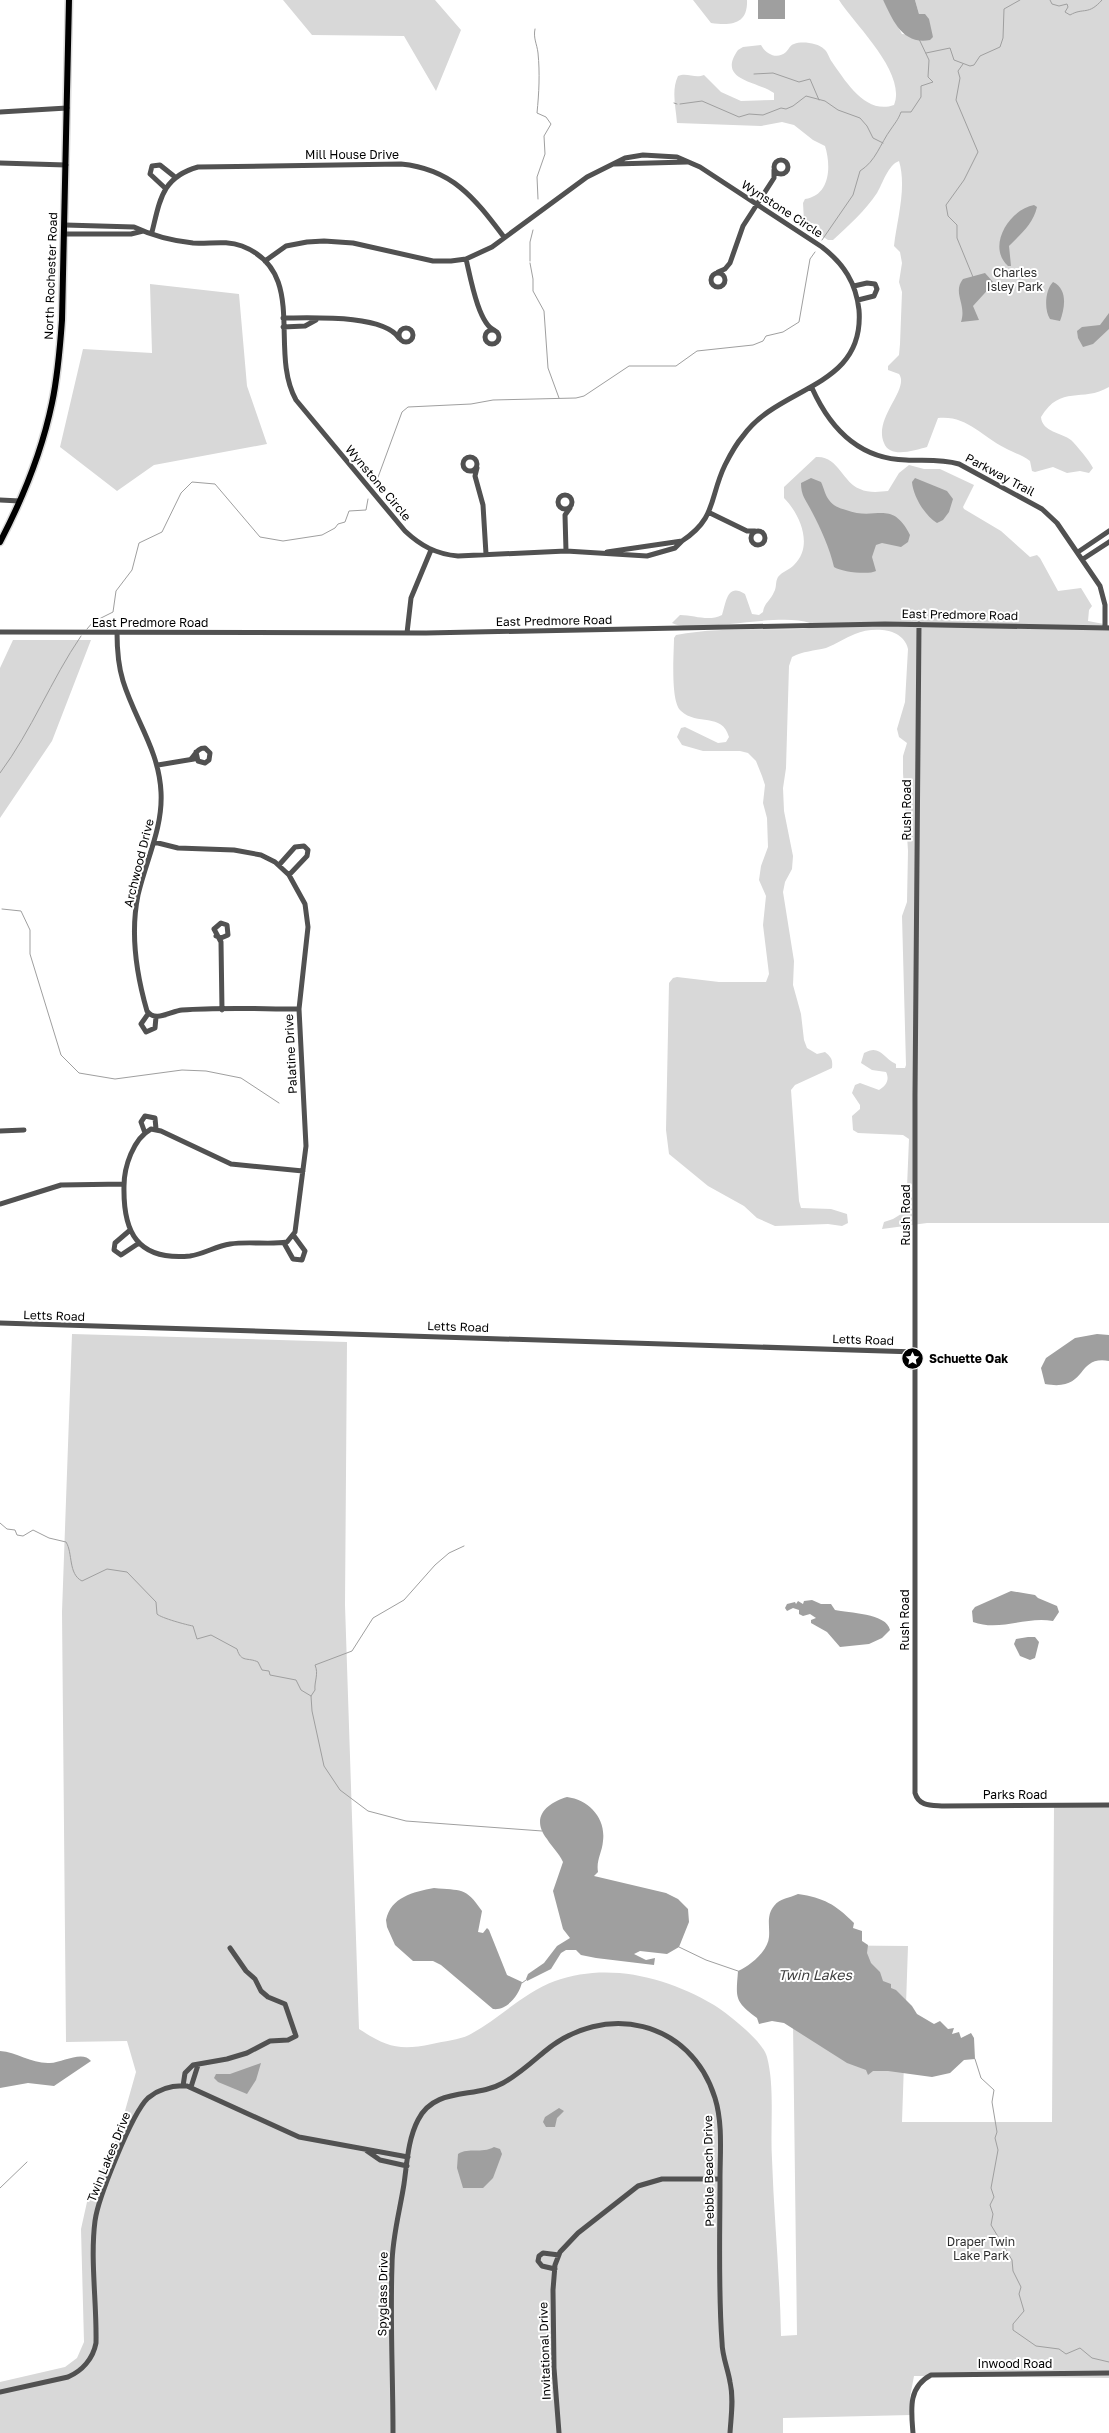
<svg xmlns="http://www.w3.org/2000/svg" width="1109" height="2433" viewBox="0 0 1109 2433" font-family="'Golos Text',sans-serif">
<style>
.green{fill:#d8d8d8}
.water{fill:#9f9f9f}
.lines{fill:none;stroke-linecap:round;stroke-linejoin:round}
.stream{stroke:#9f9f9f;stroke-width:1}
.major-casing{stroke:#dbdbdb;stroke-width:9}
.minor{stroke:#515151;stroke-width:5}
.major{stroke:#000;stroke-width:6}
.labels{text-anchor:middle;stroke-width:4;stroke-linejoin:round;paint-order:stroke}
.street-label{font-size:12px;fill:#000;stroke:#fff}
.park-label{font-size:12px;fill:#2f2f2f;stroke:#fff}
.poi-label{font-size:12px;font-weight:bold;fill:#000;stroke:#fff;text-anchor:start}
.water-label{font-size:14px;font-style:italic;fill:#404040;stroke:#fff}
</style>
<rect width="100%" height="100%" fill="#fff"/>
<path class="green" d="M283 0H435L461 30 436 91 404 36 312 35Z
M693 0H747C748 24 732 26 711 23Z
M839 0H883L902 34 933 37 919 14 915 0H1109V387C1082 403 1061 384 1041 417 1042 432 1062 433 1071 440 1077 446 1089 460 1093 468L1089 473 1080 471 1067 473 1053 467 1035 472 1032 471 1030 461C1022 455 1014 453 1005 448 981 436 967 415 938 418L927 447C915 450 890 459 884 443 873 418 910 389 899 374L888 370V366L899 355 900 344 902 292 899 282 902 263 900 252 894 246C897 219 907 188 899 161 888 165 883 183 877 193 866 210 848 226 833 240H828L822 236 819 225 804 221 803 203 805 199C831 195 831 165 825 146L813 140 794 125 782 122 761 126 677 123C676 108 671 91 678 76 687 72 695 79 704 75L721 92 741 101 774 100V93C758 81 716 81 738 50L743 47 761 45C766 54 777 60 786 52 789 49 790 45 794 44 802 41 818 43 824 49 828 52 829 58 832 62 846 82 866 115 894 105 907 73 855 25 839 0Z
M150 284 239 294 247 386 267 444 154 465 117 491 60 447 83 349 152 353Z
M816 457C838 455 843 483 860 489 868 493 879 492 888 491L899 473 909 465 924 469H940L974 485 963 507 964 509 1001 531 1030 557 1037 555 1040 558 1058 591 1081 588 1092 606 1089 610 1088 621 1109 625V1223H927L882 1229 884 1222 893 1219 906 1211 909 1139 903 1135 858 1133 853 1130 852 1116 860 1109V1105L852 1093 855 1085 860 1083 879 1090C886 1086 890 1080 886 1072L872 1070 861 1063 864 1053C880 1044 882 1057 896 1064V1068H905L906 1065 902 916 907 902 908 851 903 773V756L907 743 899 737 897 729 905 702 908 649C903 627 872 627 855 634 845 638 836 644 826 648 814 651 803 651 792 657L789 666 786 768 783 788 784 811 793 856 792 869 785 882 783 892 794 961 793 985 801 1014 804 1040 807 1048 817 1054 825 1052C831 1057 833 1059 832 1068L795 1085 791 1090 799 1201 801 1208 831 1209 847 1214 848 1223 842 1226 828 1224 775 1226 757 1218 744 1206 708 1186 669 1154 666 1130 669 983 673 978 677 977 719 982H766L769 974 763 925 766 896 759 880 761 866 768 847 767 818 763 803 765 785 762 776 756 761 748 753 740 751H703L682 745 677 737 681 728 685 727 718 743 726 742 729 737C722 712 697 726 681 711 670 702 674 653 674 638L676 635C717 627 761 630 803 629L809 628 810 623C784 614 726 627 695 626 688 626 679 627 672 623L680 615C695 615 708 622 722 615 726 603 727 582 745 594L752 614 759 615 763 612C764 603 771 600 774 592 777 587 775 582 778 577 783 571 789 570 794 565 814 546 800 514 784 498V487Z
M13 640H91L52 741 0 818V668Z
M72 1334 347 1342 345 1605 359 2029C387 2047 399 2051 432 2044 444 2041 459 2040 469 2035 499 2019 523 1993 555 1981 608 1962 667 1977 714 2005 728 2014 763 2041 767 2057 775 2087 770 2127 772 2159 774 2218 780 2277 781 2336L797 2335 792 1945 908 1946 902 2122H1052L1054 1806 1109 1807V2378L914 2376 910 2397 911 2415 783 2418V2433H0V2382L65 2367 77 2358 84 2342 81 2229 87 2202 119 2132 136 2072 127 2041 66 2042 62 1612Z"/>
<path class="water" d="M758 0H785V19H758Z
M883 0H915L919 14H925L929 19 933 37 930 40C902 45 893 20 883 0Z
M1034 205 1037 207C1033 224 1021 234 1009 246L1011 266H1008C986 246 1010 209 1034 205Z
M985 273 994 283 973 306 979 320 961 322C967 304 952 293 963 279Z
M1053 282C1068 289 1065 308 1060 321L1050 319C1044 310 1045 290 1053 282Z
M1109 313V329L1093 344 1083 347 1078 338 1077 331 1082 327 1100 325Z
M811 478 821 482C824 488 825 495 829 500 833 506 839 508 846 510 876 522 891 498 910 535L908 542 901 547 882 543 876 545 872 557 876 571C869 575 841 572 834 567 830 549 821 529 812 512 806 500 801 496 801 483Z
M915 478 947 491 953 499 949 512 943 520 937 523C925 516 913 496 912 482Z
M1097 1334 1109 1335V1361C1075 1355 1089 1392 1045 1384L1041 1368 1046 1358 1075 1338Z
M1011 1591 1035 1595 1038 1598 1057 1606 1059 1612 1053 1621C1025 1616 1000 1632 973 1622L972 1611 975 1607Z
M812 1600 821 1604H831L835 1610C848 1613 887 1613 890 1630L882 1638 869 1644 840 1647 827 1632 811 1623V1620L816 1618 810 1614 803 1616 799 1614V1610L793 1608 787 1611 785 1608 787 1604 795 1602 796 1604 798 1601 803 1604 804 1601Z
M1028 1637H1035L1039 1642 1035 1658 1030 1660 1020 1656 1014 1644 1016 1639Z
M567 1797C589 1800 606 1818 603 1841 602 1853 596 1860 598 1872L594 1876 666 1893 678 1899 688 1909 689 1922 679 1947 667 1954 640 1951 634 1954 646 1960 655 1958 654 1965 596 1958 581 1955 576 1950H566L561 1953 551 1969 527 1981 526 1979 528 1974 544 1963 557 1946 570 1938 563 1929 553 1891 563 1862C559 1853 552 1847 547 1839 530 1817 547 1803 567 1797Z
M434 1888C461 1891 465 1886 482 1911L478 1932 483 1933 487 1928 489 1930 507 1975 522 1982C520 1994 507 2011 493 2009L441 1965 433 1961H413L395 1945 387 1927 386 1920C391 1897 413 1892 434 1888Z
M798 1894C824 1898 835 1904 854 1923L853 1928 862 1931V1941L868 1945 867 1953 871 1963 880 1972 883 1981 891 1984V1988L896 1990 912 2006 917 2014 934 2024 940 2021 948 2029 954 2028 952 2034 959 2032 961 2038 971 2033 974 2038 975 2059 964 2060 950 2073 932 2077 888 2071H873L868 2075 866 2070 847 2063 784 2023 772 2021 759 2024 757 2018C734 2001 736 1998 738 1971 750 1966 768 1951 769 1937 770 1926 766 1916 774 1906 780 1898 790 1898 798 1894Z
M0 2051C17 2052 32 2064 50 2063 63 2062 83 2050 91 2061L54 2086 28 2083 0 2088Z
M261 2063 256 2080 247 2094 218 2082 214 2078 216 2074H230Z
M559 2108 564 2111 557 2118 555 2127H546L543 2122 545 2117Z
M494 2147 500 2149 502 2154 493 2178 483 2188H463L457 2168 458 2154C469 2147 481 2154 494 2147Z"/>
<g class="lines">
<path class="stream" d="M1050 0 1052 4 1059 6 1067 4 1068 7 1065 12 1070 15C1084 7 1088 16 1102 0
M535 29C533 38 537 44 538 53 540 73 539 93 537 113L546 117 551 124 544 136 545 154 537 177 538 199
M926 53 950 48 954 60 970 66 974 65 980 56 1000 47 1003 38 1004 9 1020 0
M963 64 958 71 960 78 956 100 978 152 964 180 946 205 948 216 957 225V238L973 277
M754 74 773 73 799 82 810 79 819 100
M674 103 677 104
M680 104 702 101 739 117 749 114 763 115 781 108 786 109 793 106 806 96 825 101 838 110 860 118 867 126 873 138 883 143
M822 240 853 195 860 171C876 161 880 144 891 129 895 123 898 120 901 112H911L921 97V86L933 82 928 77 929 60 919 39
M530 261V242L533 230
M530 263 533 279V291L544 311 548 368 559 398
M377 480 402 412 408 407 471 404 493 400 576 398 584 396 629 366H676L697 351 753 345 763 341 766 336 783 332 799 322 810 259 815 252
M87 629 93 622 113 612 116 591 132 570 139 543 162 532 181 493 192 482 215 484 260 537 283 541 322 535 335 528 338 524 345 522 349 511 366 510 368 499
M0 773C32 730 51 680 81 636
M2 909 21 911 30 930V954L61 1055 79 1073 115 1079 182 1070 206 1071 241 1078 279 1103
M0 1523 7 1529 15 1530 17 1535 23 1536 33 1530 49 1538 66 1542C73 1553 68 1574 82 1581L107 1569 127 1572 156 1602 157 1614C161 1618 187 1625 193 1626L197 1639 211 1635 237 1649C241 1663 248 1657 258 1662L262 1670 269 1671 270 1675 296 1680 301 1690 311 1696
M464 1546 449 1553 435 1565 404 1600 373 1618 352 1651 315 1665C319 1674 314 1682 315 1690L311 1696 312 1711 324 1766 340 1790 368 1811 406 1821 542 1831
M679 1947 706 1960 738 1971
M522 1983 526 1980
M975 2059 981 2078 994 2090 992 2102 997 2132 995 2138 998 2150 991 2188 994 2197 990 2205 993 2214 991 2225 1012 2260 1013 2271 1021 2287 1019 2294 1024 2311 1013 2324V2330L1036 2346 1059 2349 1066 2354 1080 2348 1092 2358 1109 2362
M0 2188 27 2162"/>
<defs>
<path id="major" d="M0 542C23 498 42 451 52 403 58 375 60 348 62 320L69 0"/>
</defs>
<use href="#major" class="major-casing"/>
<path class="minor" d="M0 112 67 108
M774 167a7 7 0 1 1 14 0a7 7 0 1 1-14 0Z
M0 163 66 165
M614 164 687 162
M165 188 150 174 152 166 160 165 175 177
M65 225 134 227C151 235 174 241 193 243 210 244 226 240 242 246 309 272 268 350 296 400L405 531C421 546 436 554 458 556L566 551 647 556 675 548 682 541 607 552
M152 232C160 200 162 177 198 167L401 164C453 169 475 199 504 237
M64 234H131L143 231
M466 259C470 275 478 323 494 330
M265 261 286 246 307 242 324 241 353 243 433 261H451L466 259 492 247 587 177 625 158 643 155 677 157 700 167 822 247C844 264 856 283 859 310 865 389 779 385 743 436 736 444 730 455 725 465 709 498 717 518 682 541
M718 272 725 269 730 263 743 226 774 178V170
M711 280a7 7 0 1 1 14 0a7 7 0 1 1-14 0Z
M854 286 867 283 875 284 877 289 874 296 858 300
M283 318C310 318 383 314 399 338
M283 327 305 326 316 320
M399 335a7 7 0 1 1 14 0a7 7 0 1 1-14 0Z
M485 337a7 7 0 1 1 14 0a7 7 0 1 1-14 0Z
M812 388C830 428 858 459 906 460 924 461 941 459 959 464L1042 509 1057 523 1100 586 1105 605V628
M463 464a7 7 0 1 1 14 0a7 7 0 1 1-14 0Z
M477 468 475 476 483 505 486 554
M558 502a7 7 0 1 1 14 0a7 7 0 1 1-14 0Z
M0 500 20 501
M710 513 747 531H755
M751 538a7 7 0 1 1 14 0a7 7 0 1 1-14 0Z
M566 551 565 515 570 508
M1078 552 1109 531
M1083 559 1109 542
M919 624 915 1096V1793C919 1807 932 1805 944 1806L1109 1805
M0 632 426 633 885 624 1109 628
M117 632C117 649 118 665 123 681 135 720 159 750 161 792 163 828 146 860 138 895 130 934 136 973 147 1011 155 1023 171 1011 182 1010 220 1007 260 1009 299 1009
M407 633 411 598 431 550
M191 759C196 754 197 748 205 748L210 753 209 760 205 763 198 761 196 752
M158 765 194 759
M154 842 178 848 234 850 261 855 275 862 289 875 305 904 308 927 299 1009 306 1146 295 1232 287 1242C269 1245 249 1241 230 1244 216 1246 204 1254 190 1256 137 1261 123 1232 124 1186 124 1167 133 1139 151 1129L161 1131 231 1164 303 1171
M279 865 295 847 304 846 308 850 307 856 289 875
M216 936 221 938 228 935 227 925 221 923 214 929 221 942 222 1010
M148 1014 141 1024 146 1032 155 1028 156 1017
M0 1131 24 1130
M145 1133 141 1122 145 1116 155 1118 156 1129
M0 1204 61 1185 124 1184
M129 1231 115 1243 114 1250 121 1255 139 1243
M284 1243 293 1259 302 1260 305 1251 294 1236
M0 1323 916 1352
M183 2086 185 2073 193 2065 227 2059 247 2053 270 2041 288 2040 296 2036 285 2004 268 1997 261 1991 255 1979 246 1971 230 1948
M191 2087 198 2065
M367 2151 380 2160 407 2166
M555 2269 542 2266 538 2261 539 2256 543 2253 559 2255
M0 2392 68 2377C82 2371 93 2359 96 2343 97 2304 90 2260 95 2221 98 2198 132 2113 148 2098 159 2089 173 2085 187 2086L299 2137 408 2157
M393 2433C393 2377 390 2321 392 2265 392 2238 400 2210 404 2184 407 2163 408 2139 418 2120 435 2086 475 2099 503 2083 518 2075 531 2063 544 2052 604 2001 691 2020 715 2098 723 2124 720 2153 720 2179 720 2233 718 2289 722 2342 722 2356 728 2369 730 2382 734 2399 731 2416 730 2433
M559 2433 554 2368 553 2290 555 2265 560 2252 578 2233 638 2186 662 2179H720
M913 2433C911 2409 908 2387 931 2375L1109 2373"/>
<use href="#major" class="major"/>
</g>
<defs>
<symbol id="sight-disc" viewBox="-11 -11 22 22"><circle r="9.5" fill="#000" stroke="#fff"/><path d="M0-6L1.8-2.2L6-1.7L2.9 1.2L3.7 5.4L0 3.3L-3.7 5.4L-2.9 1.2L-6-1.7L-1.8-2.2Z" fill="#fff"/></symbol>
</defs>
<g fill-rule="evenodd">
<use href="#sight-disc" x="900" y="1346" width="25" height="25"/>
</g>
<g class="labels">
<g class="street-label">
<text x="352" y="159">Mill House Drive</text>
<text transform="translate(782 209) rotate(33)" y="4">Wynstone Circle</text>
<text transform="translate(51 276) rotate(-88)" y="4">North Rochester Road</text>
<text transform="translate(1000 475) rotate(28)" y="4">Parkway Trail</text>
<text transform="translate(378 483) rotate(50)" y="4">Wynstone Circle</text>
<text transform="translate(960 615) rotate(1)" y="4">East Predmore Road</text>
<text transform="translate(554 621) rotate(-1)" y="4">East Predmore Road</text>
<text x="150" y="627">East Predmore Road</text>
<text transform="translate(907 810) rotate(-90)" y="4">Rush Road</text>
<text transform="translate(139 863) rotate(-76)" y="4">Archwood Drive</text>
<text transform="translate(291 1054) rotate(-93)" y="4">Palatine Drive</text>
<text transform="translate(906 1215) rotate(-90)" y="4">Rush Road</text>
<text transform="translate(54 1316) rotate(2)" y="4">Letts Road</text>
<text transform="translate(458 1327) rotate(2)" y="4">Letts Road</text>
<text transform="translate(863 1340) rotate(2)" y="4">Letts Road</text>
<text transform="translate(905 1620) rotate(-90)" y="4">Rush Road</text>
<text x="1015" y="1799">Parks Road</text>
<text transform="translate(109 2157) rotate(-68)" y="4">Twin Lakes Drive</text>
<text transform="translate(709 2171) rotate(-91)" y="4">Pebble Beach Drive</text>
<text transform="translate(383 2294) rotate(-89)" y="4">Spyglass Drive</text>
<text transform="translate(545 2351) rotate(-92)" y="4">Invitational Drive</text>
<text x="1015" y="2368">Inwood Road</text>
</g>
<g class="park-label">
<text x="1015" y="277">Charles<tspan x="1015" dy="14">Isley Park</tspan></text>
<text x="981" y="2246">Draper Twin<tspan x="981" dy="14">Lake Park</tspan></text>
</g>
<g class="poi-label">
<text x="929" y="1363">Schuette Oak</text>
</g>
<g class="water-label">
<text x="815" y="1980">Twin Lakes</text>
</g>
</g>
</svg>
